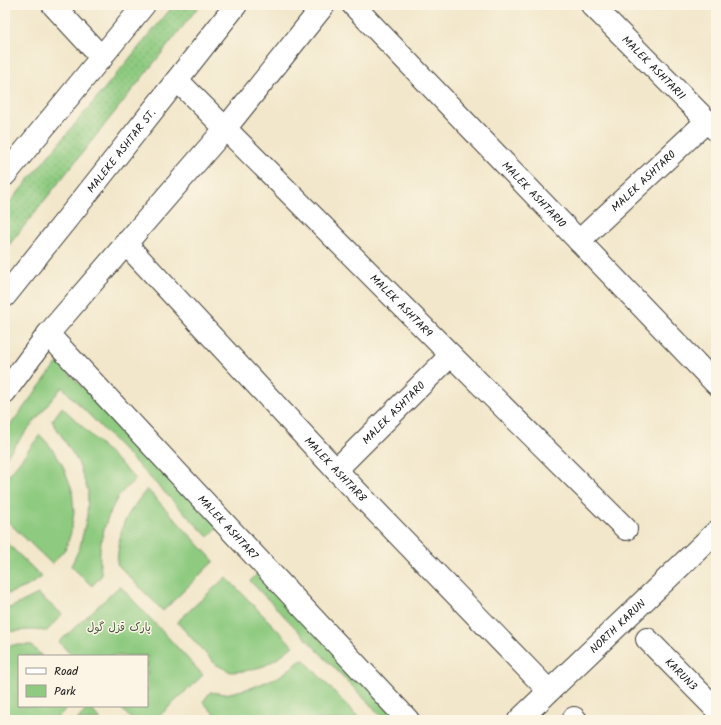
<svg xmlns="http://www.w3.org/2000/svg" width="721" height="725" viewBox="0 0 721 725" font-family="Kalam,'Playpen Sans Arabic',sans-serif">
<style>
.grass{fill:url(#grass-dots);stroke:#55734e}
.park{fill:#8eca80;stroke:#55734e}
.lines{fill:none;stroke-linecap:round;stroke-linejoin:round}
.minor-casing{stroke:#3c3a36;stroke-width:24}
.major-casing{stroke:#3c3a36;stroke-width:24}
.minor{stroke:#fff;stroke-width:22}
.major{stroke:#fff;stroke-width:22}
.labels{text-anchor:middle;stroke-width:3;stroke-linejoin:round;paint-order:stroke}
.street-label{font-size:11px;fill:#1c1c1c;stroke:#fcf5e5}
.park-label{font-size:11px;fill:#44593f;stroke:#fcf5e5}
</style>
<defs>
<pattern id="grass-dots" width="8" height="8" patternUnits="userSpaceOnUse"><rect width="8" height="8" fill="#8eca80"/><path d="M2 2h.1M6 6h.1" fill="none" stroke="#7aad6e" stroke-width="1.8" stroke-linecap="round"/></pattern>
</defs>
<rect width="100%" height="100%" fill="#fcf5e5"/>
<filter id="ink" filterUnits="userSpaceOnUse"><feTurbulence type="fractalNoise" baseFrequency=".025" numOctaves="2"/><feDisplacementMap in="SourceGraphic" scale="8" xChannelSelector="R" yChannelSelector="G"/><feConvolveMatrix kernelMatrix="1 2 1 2 8 2 1 2 1" color-interpolation-filters="sRGB"/></filter>
<filter id="wash" filterUnits="userSpaceOnUse"><feTurbulence type="fractalNoise" baseFrequency=".012" numOctaves="4" result="noise"/><feDisplacementMap in="SourceGraphic" scale="16" xChannelSelector="R" yChannelSelector="G"/><feGaussianBlur stdDeviation="0.9" result="paint"/><feColorMatrix in="noise" values="0 0 0 0 0 0 0 0 0 0 0 0 0 0 0 0 0 1.4 0 .05"/><feComposite in="paint" operator="in"/></filter>
<g filter="url(#wash)">
<rect width="100%" height="100%" fill="#f2e7cb"/>
<path class="grass" d="M174 5H200L5 250V208Z"/>
<path class="park" d="M58 362 218 527 208 537 62 387 5 458V432Z
M62 407 136 479C130 484 123 490 118 497 105 519 95 550 102 575L92 586 71 566 80 547 87 516 88 491 78 462 52 421Z
M40 435 50 446 62 464 72 489 74 512 71 532 66 548 52 564 5 519V480Z
M147 489 214 561 163 611 117 564C118 551 119 538 123 526 126 515 140 498 147 489Z
M5 541 42 577 26 587 5 595Z
M260 571 404 720H385L250 581Z
M226 577 293 646 278 658 264 666 245 671 231 672 215 664 177 622Z
M120 586 203 675 155 720H132L119 706H147V656H72L59 642Z
M38 594 62 614 47 631 30 630 5 632V609L12 607Z
M12 645H31L42 656H19V706H69L55 720H9L5 716V647Z
M303 659 361 720H220L203 702 210 692 225 694 251 688 280 676Z
M89 707 101 720H77Z"/>
</g>
<g filter="url(#ink)">
<g class="lines">
<defs>
<g id="minor">
<path d="M53 5 102 58"/>
<path id="s1" d="M353 5 716 384"/>
<path id="s2" d="M592 5 716 130"/>
<path id="s3" d="M177 80 451 355 626 529"/>
<path id="s4" d="M579 241 707 121"/>
<path id="s5" d="M125 243 336 470 549 691"/>
<path id="s6" d="M48 334 408 720"/>
<path d="M5 392 48 334 225 129 324 5"/>
<path id="s7" d="M336 470 451 355"/>
<path id="s8" d="M647 639 716 709"/>
<path d="M574 718 576 720"/>
<path id="s9" d="M519 720 716 532"/>
</g>
<g id="major">
<path d="M5 175 144 5"/>
<path id="s10" d="M5 296 83 199 236 5"/>
</g>
</defs>
<use href="#minor" class="minor-casing"/>
<use href="#major" class="major-casing"/>
<use href="#minor" class="minor"/>
<use href="#major" class="major"/>
</g>
</g>
<g class="labels">
<g class="street-label">
<text dy="4" stroke="none"><textPath href="#s2" startOffset="88">MALEK ASHTAR11</textPath></text>
<text dy="4" stroke="none"><textPath href="#s10" startOffset="186">MALEKE ASHTAR ST.</textPath></text>
<text dy="4" stroke="none"><textPath href="#s4" startOffset="88">MALEK ASHTAR0</textPath></text>
<text dy="4" stroke="none"><textPath href="#s1" startOffset="262">MALEK ASHTAR10</textPath></text>
<text dy="4" stroke="none"><textPath href="#s3" startOffset="318">MALEK ASHTAR9</textPath></text>
<text dy="4" stroke="none"><textPath href="#s7" startOffset="81">MALEK ASHTAR0</textPath></text>
<text dy="4" stroke="none"><textPath href="#s5" startOffset="309">MALEK ASHTAR8</textPath></text>
<text dy="4" stroke="none"><textPath href="#s6" startOffset="264">MALEK ASHTAR7</textPath></text>
<text dy="4" stroke="none"><textPath href="#s9" startOffset="136">NORTH KARUN</textPath></text>
<text dy="4" stroke="none"><textPath href="#s8" startOffset="49">KARUN3</textPath></text>
</g>
<g class="park-label">
<text x="119" y="631">پارک قزل گول</text>
</g>
</g>
<rect width="721" height="725" fill="none" stroke="#fcf5e5" stroke-width="20"/>
<rect x="18" y="655" width="130" height="52" fill="#fcf5e5" stroke="#a29e95"/>
<rect x="26" y="668" width="20" height="6" fill="#ffffff" stroke="#a29e95"/>
<text x="54" y="675" font-size="12" fill="#1c1c1c">Road</text>
<rect x="26" y="685" width="20" height="12" fill="#8eca80" stroke="#a29e95"/>
<text x="54" y="695" font-size="12" fill="#1c1c1c">Park</text>
</svg>
